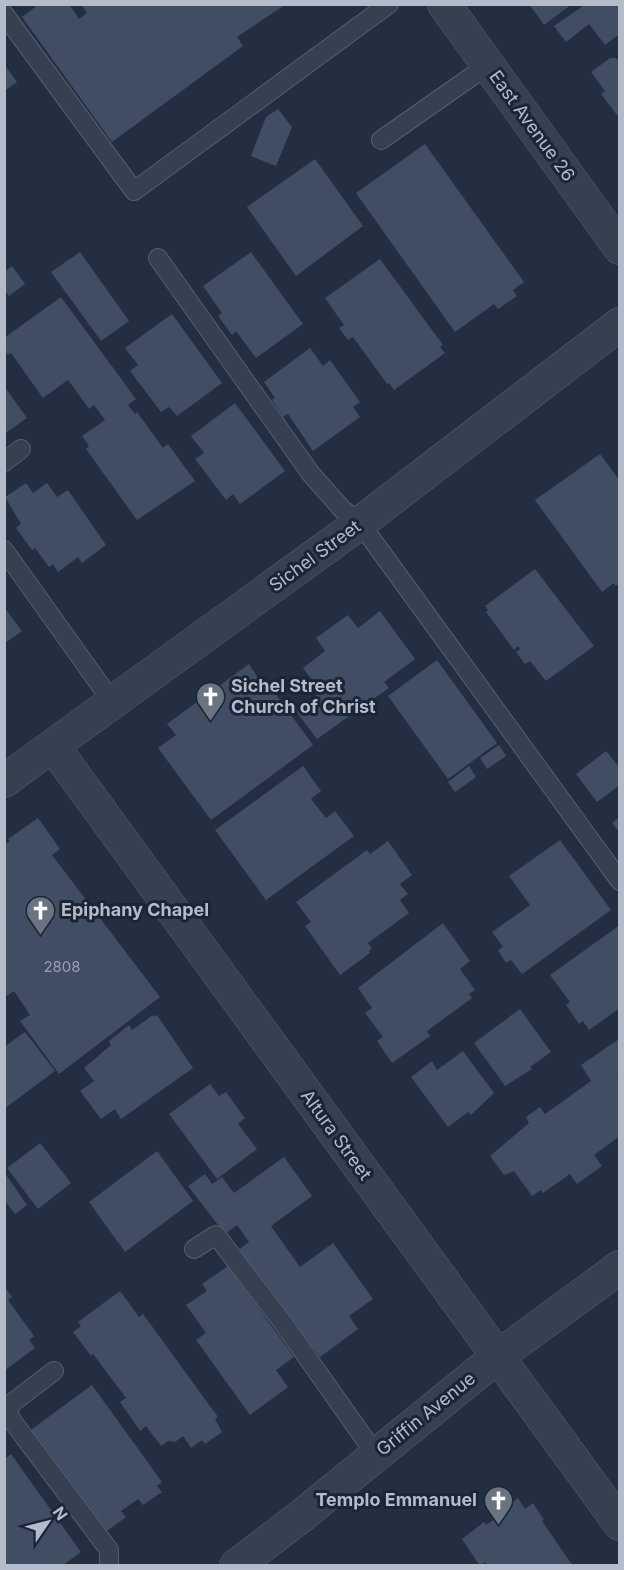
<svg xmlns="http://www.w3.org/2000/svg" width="624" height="1570" viewBox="0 0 624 1570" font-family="Inter,sans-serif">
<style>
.building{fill:#414d63}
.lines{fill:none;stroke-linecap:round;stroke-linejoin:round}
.service-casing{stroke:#555e6e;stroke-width:20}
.minor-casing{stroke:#555e6e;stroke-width:34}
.tertiary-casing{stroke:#555e6e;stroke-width:34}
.service{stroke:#374051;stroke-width:18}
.minor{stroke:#374051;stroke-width:33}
.tertiary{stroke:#374051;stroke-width:33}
.labels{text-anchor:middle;stroke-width:6;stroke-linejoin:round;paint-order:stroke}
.number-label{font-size:15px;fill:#97a0b1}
.street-label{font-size:18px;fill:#b4bbcb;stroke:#1c2536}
.poi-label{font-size:18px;font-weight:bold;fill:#b4bbcb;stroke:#1c2536;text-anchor:start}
</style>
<rect width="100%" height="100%" fill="#232e41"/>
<path class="building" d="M39 4H69L79 19 87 13 81 4H286L237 37 243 46 112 142 22 17Z
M529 4H572L544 25Z
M586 4H620V34L605 45 589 24 566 42 554 26Z
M610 58H616L620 62V119L601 94 605 91 591 72Z
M4 64 17 82 4 91Z
M278 109 292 127 276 166 251 156 266 117Z
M425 144 524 282 513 290 517 296 498 309 494 304 455 332 356 193Z
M315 159 363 226 296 276 247 207Z
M80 252 129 321 101 341 51 272Z
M251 252 303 324 256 358 236 331 232 335 218 316 222 313 203 286Z
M380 259 443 345 440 347 445 353 394 390 389 383 387 384 353 337 348 340 339 328 344 325 325 298Z
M12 266 25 284 9 296 4 289V272Z
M61 297 136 399 128 405 135 414 137 412 163 448 168 444 195 481 137 520 86 449 89 446 82 436 105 420 94 405 89 409 68 380 43 398 11 353 8 355 4 350V338Z
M172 314 222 383 177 416 169 407 161 412 130 371 138 365 125 348Z
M310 348 323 366 330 360 360 402 353 407 360 417 313 451 288 414 283 417 272 400 275 398 264 382Z
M4 386 27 418 4 434Z
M235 403 285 471 240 504 233 494 226 500 195 459 204 453 191 436Z
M600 454 620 481V583L615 586 614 583 602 592 535 500Z
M26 483 33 493 47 483 57 497 68 490 106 545 82 563 78 557 58 572 53 564 49 567 35 548 32 550 16 528 21 524 5 497Z
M535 569 594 646 546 681 530 661 525 664 516 652 520 649 518 646 514 650 486 612 488 610 485 606Z
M4 607 22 631 4 644Z
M380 611 415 659 384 682 389 688 317 739 295 710 321 692 303 668 325 651 316 638 348 615 358 628Z
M437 660 497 743 448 779 388 696Z
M249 664 260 681 264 678 313 745 211 820 158 748 176 735 167 724Z
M499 745 506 756 487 769 480 758Z
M606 751 620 768V785L597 802 576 774Z
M303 766 321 791 311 799 326 818 335 811 354 836 266 900 215 830Z
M469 766 476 777 455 792 448 782Z
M620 817V833L612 823Z
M38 818 60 849 52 855 160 997 59 1074 20 1021 30 1015 14 991 7 996 4 992V845L10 841 8 839Z
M560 840 611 910 522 974 511 960 506 963 498 950 503 947 492 932 530 905 509 876Z
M388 841 412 875 400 884 408 894 400 900 409 913 368 943 372 949 369 951 370 953 340 975 305 926 311 922 296 902 367 850 370 854Z
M443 923 470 961 460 969 475 990 469 994 472 998 427 1031 430 1036 392 1063 377 1041 383 1037 365 1013 372 1008 358 988Z
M620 925V1008L589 1030 583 1021 579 1024 566 1005 570 1002 550 975Z
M520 1009 551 1052 530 1067 532 1069 505 1086 474 1043Z
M153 1015 154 1017 157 1015 193 1068 121 1119 115 1109 101 1119 80 1091 94 1081 84 1068 111 1045 109 1041 129 1025 132 1030Z
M25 1032 55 1071 4 1109V1047Z
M619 1039 620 1073 617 1075 620 1079V1136L594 1155 602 1166 577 1184 570 1174 543 1193 541 1190 532 1196 514 1171 504 1175 490 1156 529 1123 526 1117 540 1107 545 1114 591 1081 581 1065Z
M463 1051 494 1093 471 1115 468 1112 448 1127 411 1077 432 1061 437 1070Z
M210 1084 219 1096 226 1092 245 1118 238 1124 257 1149 217 1179 169 1114Z
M40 1143 71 1183 38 1209 7 1168Z
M157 1151 193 1201 125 1252 89 1202Z
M284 1157 312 1196 271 1226 300 1267 333 1243 373 1299 349 1316 358 1329 320 1357 237 1251 249 1242 237 1225 225 1234 188 1186 205 1174 212 1184 222 1177 234 1193Z
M4 1172 27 1205 15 1214 4 1200Z
M228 1266 294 1357 276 1370 288 1387 250 1415 196 1340 206 1333 186 1305 207 1291 202 1284Z
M4 1286 12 1297 8 1300 34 1336 29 1340 35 1348 4 1371Z
M120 1291 139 1317 143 1314 218 1417 215 1419 222 1432 205 1444 202 1440 191 1448 183 1436 175 1442 168 1441 161 1446 146 1426 140 1431 120 1402 126 1398 93 1354 91 1356 73 1332 81 1326 78 1322Z
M92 1385 162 1482 157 1486 162 1492 143 1505 138 1499 121 1511 126 1517 107 1531 103 1525 98 1528 28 1432Z
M11 1454 81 1552 62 1566H4V1459Z
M518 1498 525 1509 533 1503 544 1520 542 1521 573 1566H488L485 1562 480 1566 462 1539 484 1522 486 1525 503 1514 501 1511Z"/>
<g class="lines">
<defs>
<path id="service" d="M4 14 134 191 389 4
M381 140 488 65
M158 258 311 474 342 509 360 523 620 881
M4 462 21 449
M4 550 113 703
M194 1249 216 1235 283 1323 376 1455
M54 1371 12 1403 9 1408 10 1418 109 1550V1566"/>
<path id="minor" d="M53 746 620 1524
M4 781 360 523 620 324"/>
<path id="tertiary" d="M444 4 620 248
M236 1566 300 1517 497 1357 620 1267"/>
</defs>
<use href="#service" class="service-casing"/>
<use href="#minor" class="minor-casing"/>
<use href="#tertiary" class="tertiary-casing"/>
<use href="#service" class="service"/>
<use href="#minor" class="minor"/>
<use href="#tertiary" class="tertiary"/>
</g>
<defs>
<symbol id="church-pin" viewBox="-11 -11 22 30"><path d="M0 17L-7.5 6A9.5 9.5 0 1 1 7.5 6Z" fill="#6b7280" stroke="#1c2536"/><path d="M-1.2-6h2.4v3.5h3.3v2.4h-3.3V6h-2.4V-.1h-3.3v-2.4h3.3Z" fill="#fff"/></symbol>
</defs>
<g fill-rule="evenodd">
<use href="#church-pin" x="194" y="680" width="33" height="45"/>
<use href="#church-pin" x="24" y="894" width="33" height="45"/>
<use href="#church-pin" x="482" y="1484" width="33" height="45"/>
</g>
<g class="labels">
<g class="number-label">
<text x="62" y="972">2808</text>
</g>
<g class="street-label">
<text transform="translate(532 126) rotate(54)" y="6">East Avenue 26</text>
<text transform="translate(315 556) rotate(-36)" y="6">Sichel Street</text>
<text transform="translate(336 1135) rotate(54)" y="6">Altura Street</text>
<text transform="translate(426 1414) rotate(-39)" y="6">Griffin Avenue</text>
</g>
<g class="poi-label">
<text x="231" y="692">Sichel Street<tspan x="231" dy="21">Church of Christ</tspan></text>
<text x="61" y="916">Epiphany Chapel</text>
<text x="477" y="1506" text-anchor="end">Templo Emmanuel</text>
</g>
</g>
<rect width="624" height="1570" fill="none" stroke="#b4bbcb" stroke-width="12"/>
<g transform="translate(48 1522) rotate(55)" stroke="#1c2536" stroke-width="4.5" paint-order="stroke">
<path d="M0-4.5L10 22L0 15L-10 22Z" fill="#b4bbcb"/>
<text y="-9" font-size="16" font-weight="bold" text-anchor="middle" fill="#b4bbcb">N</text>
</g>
</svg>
